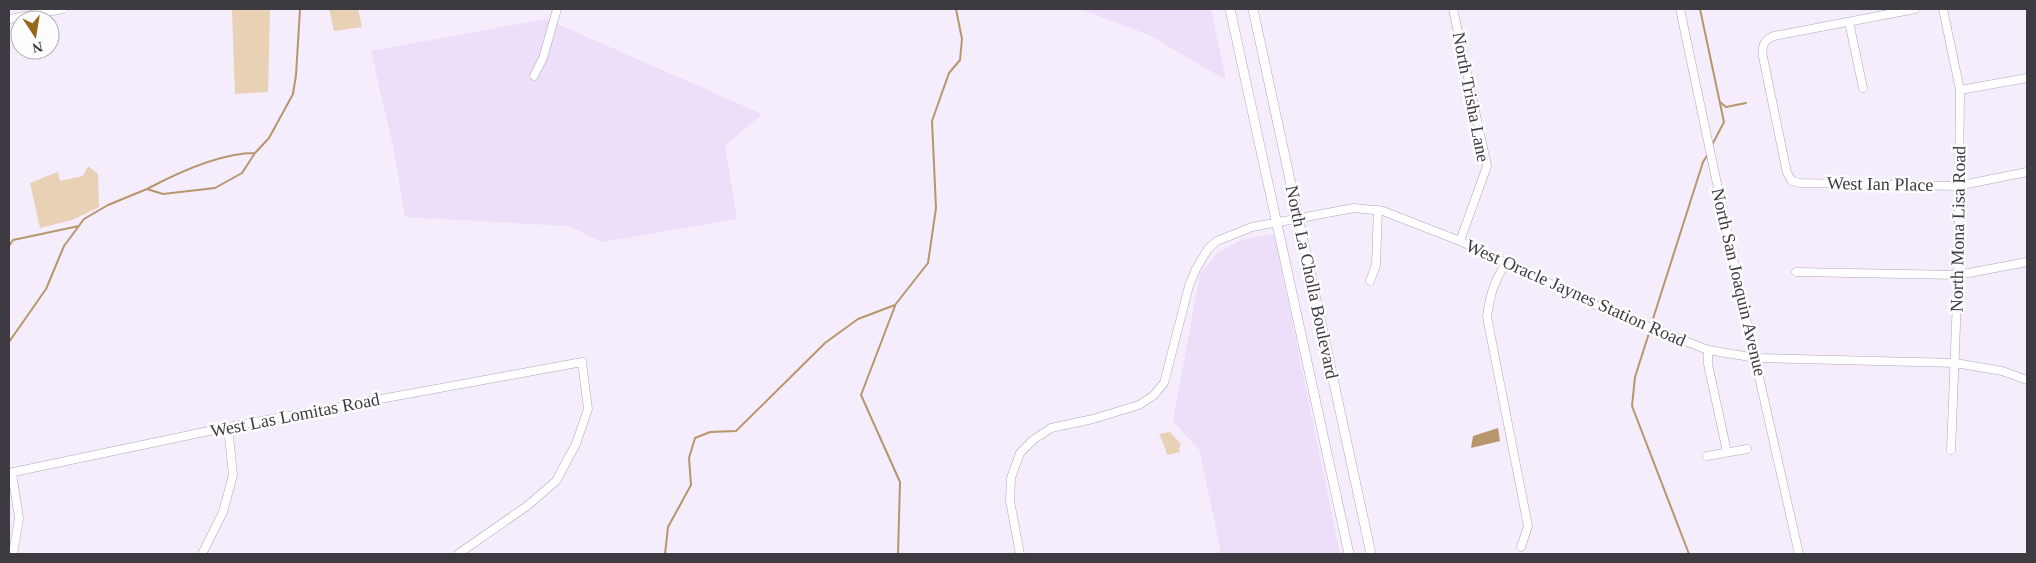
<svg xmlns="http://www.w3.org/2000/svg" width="2036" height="563" viewBox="0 0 2036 563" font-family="'Times New Roman',serif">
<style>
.built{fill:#eddef9}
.green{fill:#e8d1b5}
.water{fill:#b8966d}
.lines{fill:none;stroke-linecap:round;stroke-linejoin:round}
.stream{stroke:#b8966d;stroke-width:2}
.minor-casing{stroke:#b0a6b9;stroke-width:9}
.major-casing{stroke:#b0a6b9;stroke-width:10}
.minor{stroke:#fff;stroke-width:8}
.major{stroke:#fff;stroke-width:9}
.labels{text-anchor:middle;stroke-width:5;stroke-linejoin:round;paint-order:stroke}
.street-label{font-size:18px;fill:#3e3a42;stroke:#fdfdfd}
</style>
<rect width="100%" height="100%" fill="#f5ecfc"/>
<path class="built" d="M1080 9H1211L1226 80 1149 35Z
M546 19 762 114 725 146 737 219 602 242 569 226 405 217 394 151 371 51Z
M1274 234 1340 554H1221L1200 451 1173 421 1200 274 1218 253 1241 240Z"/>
<path class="green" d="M246 9H270L268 92 235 94 232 10Z
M329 9H358L362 27 334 31Z
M88 166 98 174 99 207 72 220 40 228 30 183 58 172 60 181 83 176Z
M1170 432 1181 444 1179 448 1180 452 1167 455C1165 447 1162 441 1159 434Z"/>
<path class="water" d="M1498 428 1500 441 1471 448 1473 436Z"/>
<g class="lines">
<path class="stream" d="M1700 9 1724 122 1712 145
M1720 102 1726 107 1746 103
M147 189C177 173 221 153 255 153
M9 246 13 240 79 226
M895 306 861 395 900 482 898 554
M1651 325 1703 162 1708 154
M1650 330 1635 377 1632 406 1689 554
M9 342 46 289 64 246 84 219 108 205 147 189 163 194 215 188 242 173 255 153 269 138 293 94 296 75 300 9
M665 554 668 527 691 485 689 458 695 438 710 432 736 431 825 343 858 319 895 305 928 263 936 208 932 121 949 73 960 60 962 39 956 9"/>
<defs>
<path id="minor" d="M1453 9 1487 166 1460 241
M1680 9 1741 297 1799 554
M1943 9 1960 90 1958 275 1951 450
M9 19 63 9
M1849 22 1863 88
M534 76 543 58 557 9
M1960 90 2027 78
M1792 181 1787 173 1763 57C1761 46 1764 40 1774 36L1915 9
M1792 181 1800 183 1957 186 2027 172
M1506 263C1494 282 1490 294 1487 317L1528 526 1521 547
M1796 272 1958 275 2027 262
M1370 281 1376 265 1378 210
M1708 350V364L1727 452
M1707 456 1747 449
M9 473 228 427 582 362 588 409 576 444 556 481 527 506 458 554
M12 473 19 518 13 554
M202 554 223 512 233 475 228 427
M1020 554 1010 501 1011 478 1020 453 1033 440 1051 428 1093 419 1139 405 1153 396 1164 383 1189 286 1196 269 1208 249 1217 241 1252 227 1354 208 1383 211 1460 241 1606 310 1708 350 1756 358 1955 363 2002 371 2027 380"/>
<path id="major" d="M1230 9 1349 554
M1253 9 1371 554"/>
</defs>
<use href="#minor" class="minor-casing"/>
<use href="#major" class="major-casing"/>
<use href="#minor" class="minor"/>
<use href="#major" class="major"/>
</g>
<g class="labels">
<g class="street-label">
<text transform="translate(1471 97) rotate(79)" y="6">North Trisha Lane</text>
<text transform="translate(1880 184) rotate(1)" y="6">West Ian Place</text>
<text transform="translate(1958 229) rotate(-89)" y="6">North Mona Lisa Road</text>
<text transform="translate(1312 282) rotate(78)" y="6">North La Cholla Boulevard</text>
<text transform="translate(1739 282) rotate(77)" y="6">North San Joaquin Avenue</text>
<text transform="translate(1576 293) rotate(24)" y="6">West Oracle Jaynes Station Road</text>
<text transform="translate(295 415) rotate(-11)" y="6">West Las Lomitas Road</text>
</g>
</g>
<rect width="2036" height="563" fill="none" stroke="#3e3a42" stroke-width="20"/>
<g transform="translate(35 35) rotate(168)"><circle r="24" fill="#fdfdfd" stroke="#b1afb2"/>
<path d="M0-4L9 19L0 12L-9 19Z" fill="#98661a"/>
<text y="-8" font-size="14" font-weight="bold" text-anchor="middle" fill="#3e3a42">N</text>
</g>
</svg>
